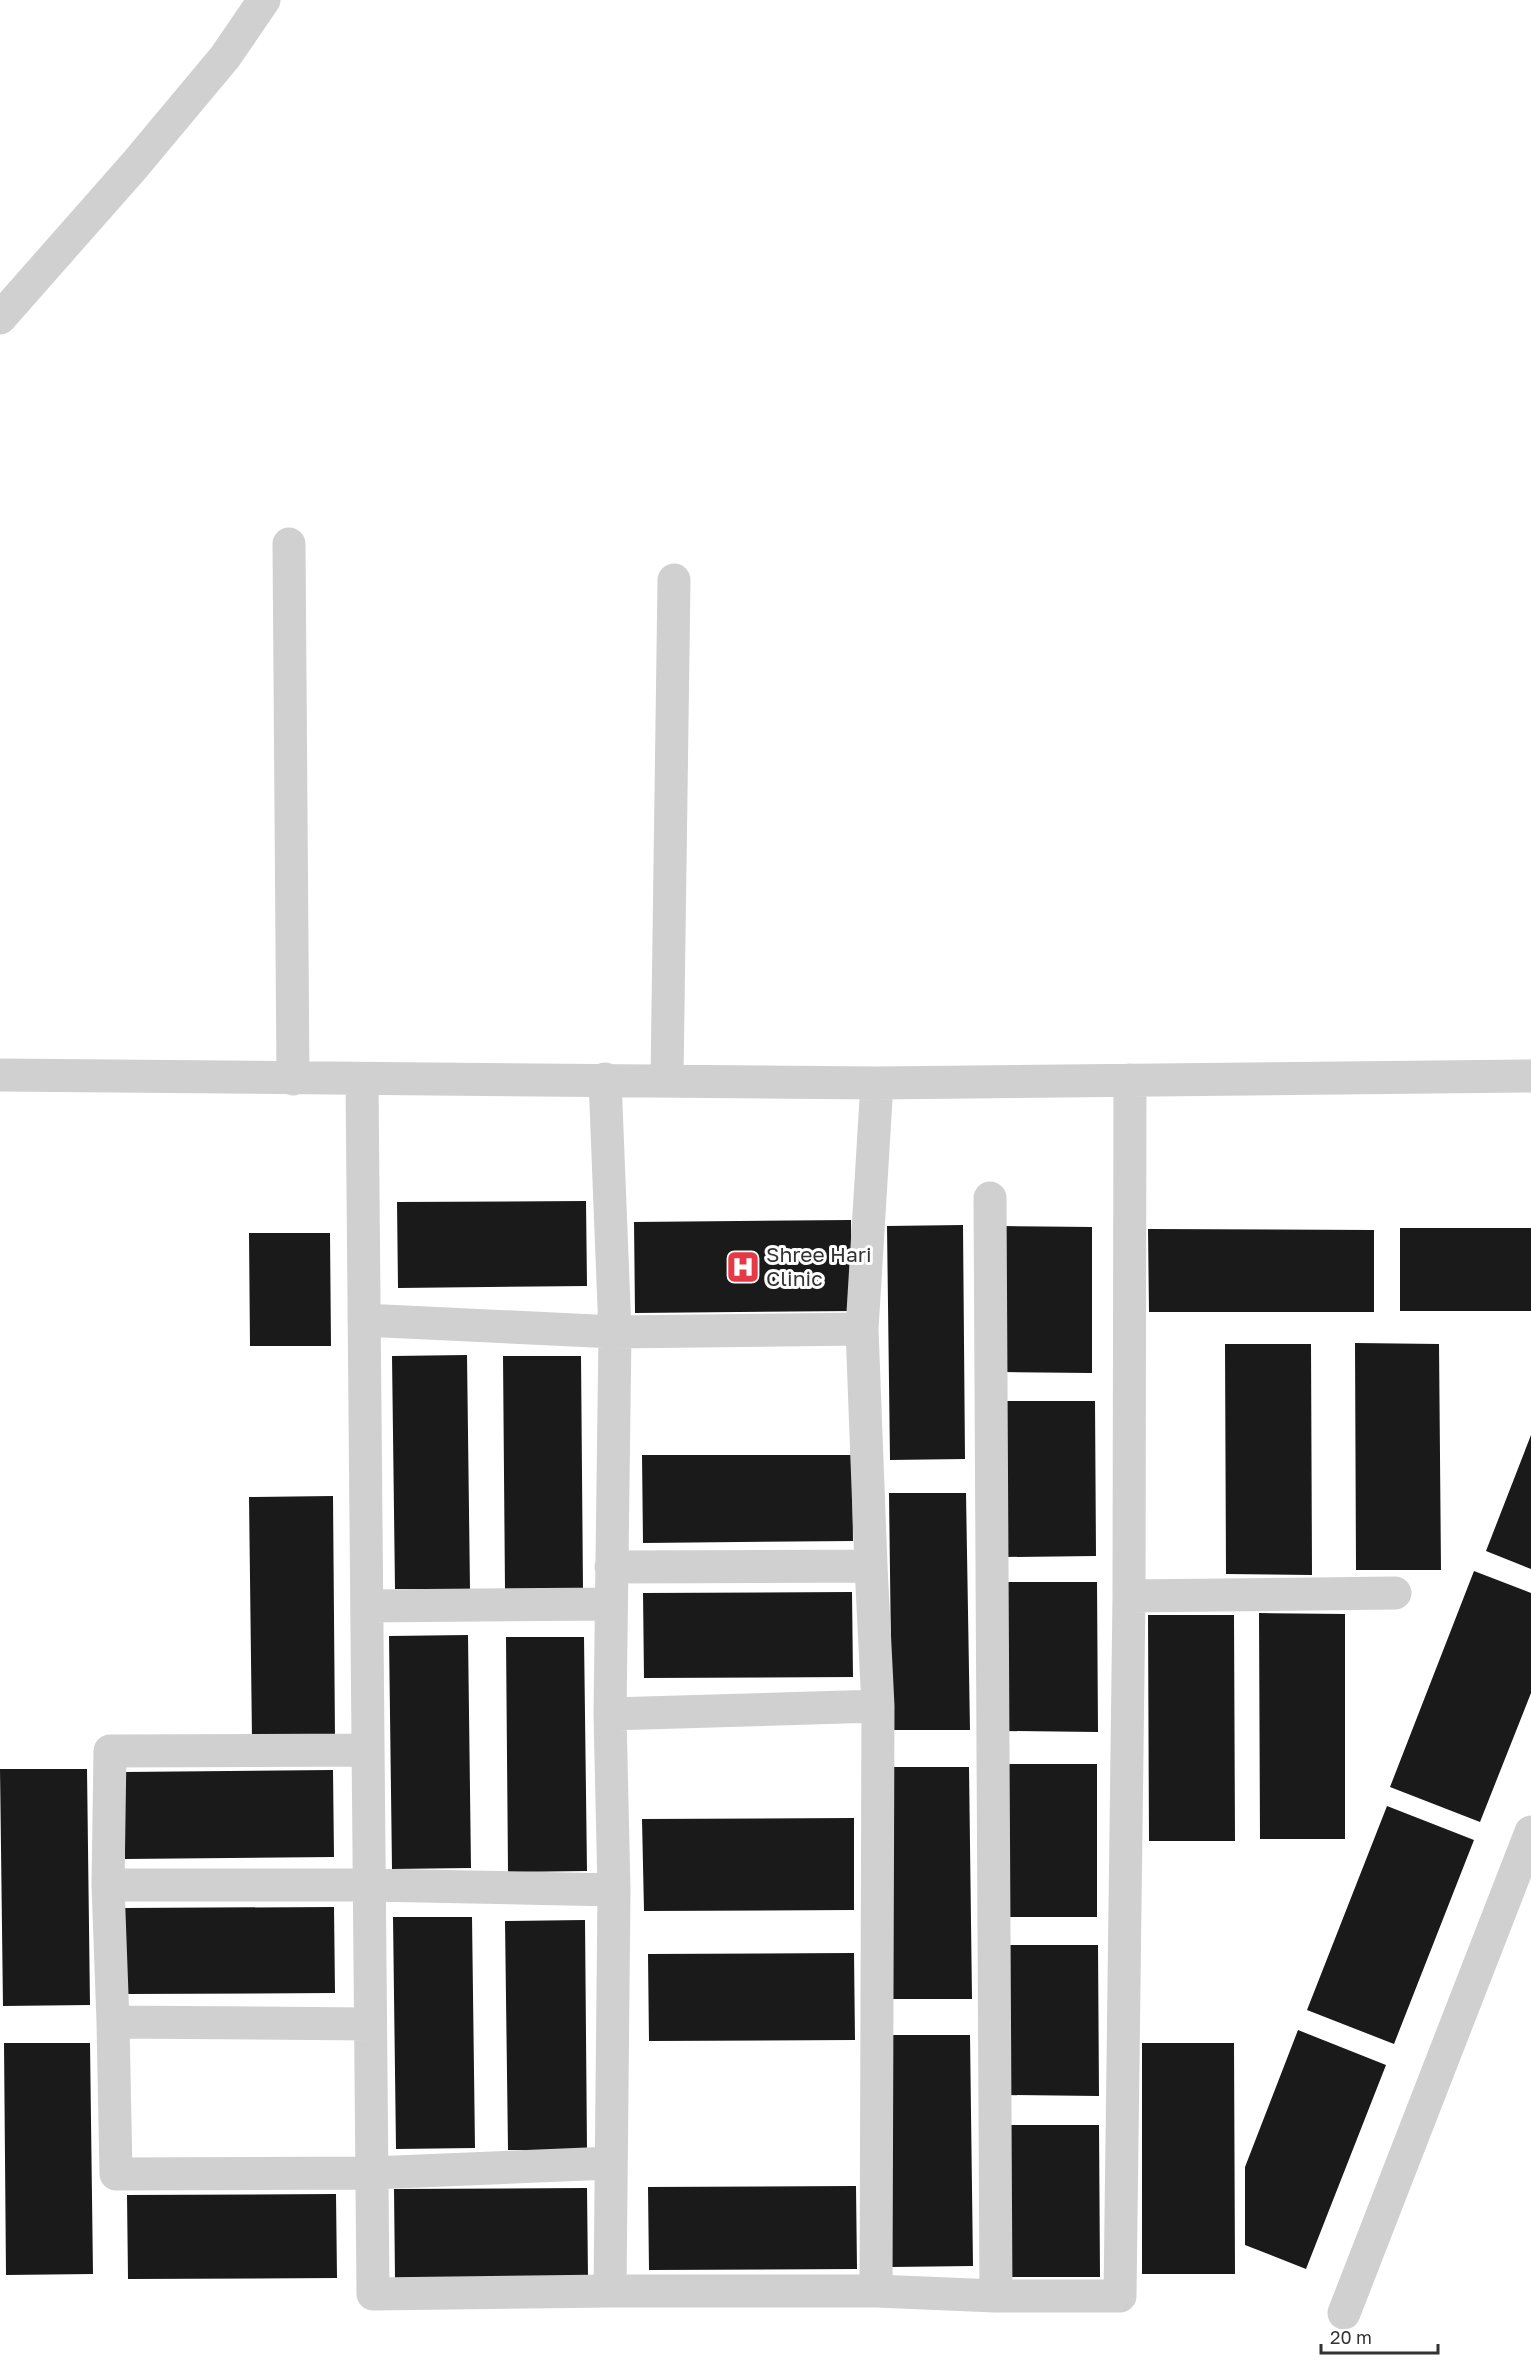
<svg xmlns="http://www.w3.org/2000/svg" width="1531" height="2374" viewBox="0 0 1531 2374" font-family="'Golos Text',sans-serif">
<style>
.building{fill:#1a1a1a}
.lines{fill:none;stroke-linecap:round;stroke-linejoin:round}
.minor{stroke:#d0d0d0;stroke-width:33}
.labels{text-anchor:middle;stroke-width:6;stroke-linejoin:round;paint-order:stroke}
.poi-label{font-size:21px;fill:#333;stroke:#fff;text-anchor:start}
</style>
<rect width="100%" height="100%" fill="#fff"/>
<path class="building" d="M586 1201 587 1286 398 1288 397 1202Z
M851 1220 852 1311 635 1313 634 1222Z
M963 1225 965 1459 890 1460 887 1226Z
M1003 1226 1092 1227V1373L1004 1372Z
M1400 1228H1531V1311H1400Z
M1148 1229 1374 1230V1312H1149Z
M249 1233H330L331 1346H250Z
M1355 1343 1439 1344 1441 1570H1356Z
M1225 1344H1311L1312 1575 1226 1574Z
M467 1355 470 1589H395L392 1356Z
M503 1356H581L583 1590H505Z
M1004 1401H1095L1096 1556 1005 1557Z
M1531 1435V1569L1486 1551Z
M642 1455H852L853 1541 643 1543Z
M889 1493H966L970 1730H892Z
M333 1496 335 1738 252 1739 249 1497Z
M1474 1571 1531 1593V1693L1480 1822 1390 1787Z
M1005 1582H1097L1098 1732 1005 1731Z
M852 1592 853 1677 644 1678 643 1593Z
M1259 1613 1345 1614V1839H1260Z
M1148 1615H1234L1235 1841H1149Z
M468 1635 471 1868 392 1869 389 1636Z
M506 1637H584L587 1871 508 1872Z
M1005 1764H1097V1917H1005Z
M890 1767H969L972 1999H892Z
M0 1769H87L90 2005 3 2006Z
M333 1770 334 1857 125 1859 124 1772Z
M1387 1806 1474 1840 1394 2044 1307 2010Z
M854 1818V1910L644 1911 642 1819Z
M334 1907 335 1993 125 1994 124 1908Z
M393 1917H472L475 2148 396 2149Z
M585 1920 587 2150H508L505 1921Z
M1006 1945H1098L1099 2096 1006 2095Z
M854 1953 855 2040 649 2041 648 1954Z
M1298 2030 1386 2065 1306 2269 1245 2245V2167Z
M889 2035H970L973 2266 892 2267Z
M4 2043H90L93 2274 6 2275Z
M1142 2043H1234L1235 2274H1142Z
M1006 2125H1099L1100 2277H1007Z
M856 2186 857 2269 649 2270 648 2187Z
M587 2188 588 2278H395L394 2189Z
M336 2194 337 2278 128 2279 127 2195Z"/>
<g class="lines">
<path class="minor" d="M0 318 134 166 225 57 264 0
M289 544 293 1079
M0 1075 877 1083 1531 1076
M362 1080 373 2294 610 2291H876L996 2296H1120L1129 1596 1130 1080
M667 1080 674 580
M990 1198 996 2296
M364 1320 615 1332 605 1079
M862 1329 877 1083
M611 1567 871 1566
M1129 1596 1395 1593
M367 1606 611 1604
M610 1714 878 1706
M108 1885 110 1751 368 1750
M113 2022 116 2174 372 2173 611 2163
M370 2024 113 2022 108 1885H370L614 1890
M610 2291 614 1890 610 1714 615 1332 862 1329 871 1566 878 1706 876 2291
M1344 2313 1531 1832"/>
</g>
<defs>
<symbol id="hospital-square" viewBox="-11 -11 22 22"><rect x="-9" y="-9" width="18" height="18" rx="4" fill="#e63946" stroke="#fff"/><path d="M-5-5h3v3.5h4V-5h3V5h-3V1.5h-4V5h-3Z" fill="#fff"/></symbol>
</defs>
<g fill-rule="evenodd">
<use href="#hospital-square" x="724" y="1248" width="38" height="38"/>
</g>
<g class="labels">
<g class="poi-label">
<text x="766" y="1262">Shree Hari<tspan x="766" dy="24">Clinic</tspan></text>
</g>
</g>
<path d="M1321 2344v9h117v-9" fill="none" stroke="#333333" stroke-width="3"/>
<text x="1330" y="2344" font-size="18" fill="#333333" stroke="#ffffff" stroke-width="4.5" paint-order="stroke">20 m</text>
</svg>
